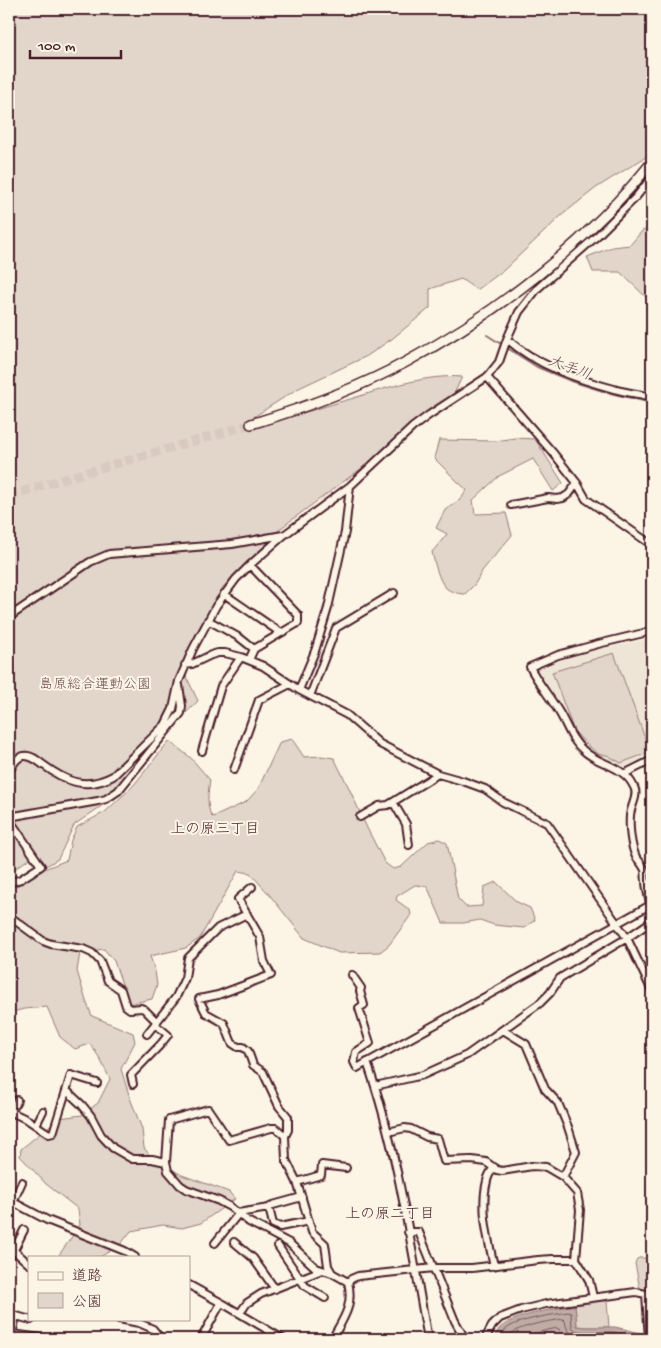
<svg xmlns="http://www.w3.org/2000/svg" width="661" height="1348" viewBox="0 0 661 1348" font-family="'Gochi Hand','Klee One',sans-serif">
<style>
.built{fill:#eee5d7}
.green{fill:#e2d5ca;stroke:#967a7a}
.water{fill:#c0aca5;stroke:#917474}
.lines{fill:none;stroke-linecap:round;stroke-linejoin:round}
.shore{stroke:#79575c;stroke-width:1}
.stream{stroke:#917474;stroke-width:2}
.highway-tunnel{stroke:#d8cac0;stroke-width:9;stroke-dasharray:9 4.5;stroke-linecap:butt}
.minor-casing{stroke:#4a1f2b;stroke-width:10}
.highway-casing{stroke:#4a1f2b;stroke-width:12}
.minor{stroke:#fcf5e5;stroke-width:6}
.highway{stroke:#fcf5e5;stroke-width:9}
.labels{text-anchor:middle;stroke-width:4;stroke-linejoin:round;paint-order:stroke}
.park-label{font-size:14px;fill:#704c53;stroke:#fcf5e5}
.water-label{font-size:15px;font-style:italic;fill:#6d4950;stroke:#fcf5e5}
.neighbourhood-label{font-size:15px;fill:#4a1f2b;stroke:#fcf5e5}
</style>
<rect width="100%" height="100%" fill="#fcf5e5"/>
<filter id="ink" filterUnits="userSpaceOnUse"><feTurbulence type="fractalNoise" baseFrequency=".02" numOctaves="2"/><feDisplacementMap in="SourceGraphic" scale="10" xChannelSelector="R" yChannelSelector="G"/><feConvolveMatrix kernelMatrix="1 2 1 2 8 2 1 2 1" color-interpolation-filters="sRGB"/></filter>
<g filter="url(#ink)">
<path class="built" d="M652 638V755L624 768H621L605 758 595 756 583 748 572 735 565 718 537 668 562 657Z"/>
<path class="green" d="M9 9H652V153L596 188 562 215 504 270 477 290 461 279 430 289V308L393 338 367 356 297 389 246 422 254 428C289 417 323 407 357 397 389 387 429 374 462 377L453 396 370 462 290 521 268 539H272L246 563 223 587 199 628 181 665 198 701 184 715 119 794 74 825 58 859 46 866 37 853 9 873Z
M652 227V303L620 272H593L587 257 612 247 630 245 642 231Z
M516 438 535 439 563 483 553 491 533 459 499 476 473 500 475 514 506 513 512 535 482 571 475 584 465 594C459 594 451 592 446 588 439 582 434 561 432 552L447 534 436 528 445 510 461 499 467 490 457 481 434 458 439 440 495 441Z
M614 653 650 752 621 763 607 755H600L587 745 574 731 552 672Z
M292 739 304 757 321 756 334 758 349 788 367 828 385 863 393 869 401 867 428 842 439 839 447 843 458 899 466 907 482 906 484 887 496 882 517 902 530 908 535 920 524 928 494 925 480 920 463 923H443L427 886 415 885 397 896 396 900 410 910 411 915 389 945 380 952 339 953 304 938 268 893 250 873 238 871 200 938 186 948 150 956 155 971 157 985 152 999 129 1004 114 961 104 949 80 953 77 971 86 1001 92 1016 133 1033 135 1042 121 1069 130 1098 142 1129 144 1148 152 1158 182 1175 229 1192 235 1199 201 1223 182 1228 163 1225 131 1231 120 1245 100 1257H61L59 1255 80 1225 78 1209 46 1184 20 1156 21 1149 59 1118 82 1115 98 1103 110 1079 99 1057 90 1044 75 1049 60 1037 47 1007 24 1009 9 1013V883L67 860 71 840 77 827 105 812 133 786 169 741 191 758 210 780C208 793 206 806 212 817L218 815 246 802 258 789 280 742Z
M639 1258H652V1291L640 1289 635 1263 637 1259Z
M600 1301H607L609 1327H585L577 1326 575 1305Z"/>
<path class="water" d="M575 1305 577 1326 585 1327H615L641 1333 643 1337 641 1339H493C495 1336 497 1332 499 1329 511 1315 556 1309 575 1305Z"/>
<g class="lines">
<path class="shore" d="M499 1339C502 1334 504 1330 509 1327 521 1319 553 1315 568 1312L571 1313 572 1327 576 1331 584 1332H613L635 1337 637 1339
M506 1339C515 1325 547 1322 563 1319L565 1321C569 1348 596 1335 615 1339
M516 1339 522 1336 557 1328 559 1329 565 1339"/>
<path class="stream" d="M487 335 537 367 571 381 606 392 652 403"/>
<path class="highway-tunnel" d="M9 496C89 470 171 449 251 424"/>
<defs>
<path id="minor" d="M507 339C536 365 577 379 614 389 627 393 640 394 652 397
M487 377 554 454 577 483 586 499 652 545
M511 505 548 498 557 499 563 498 569 494 577 483
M224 594 281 633
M9 617 90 562 109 554 232 544 283 535
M208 620 240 638 254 649
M249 660 254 649 298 623V615L250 565
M185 665 192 664 211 655 218 653H225L241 657 263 666 299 690 347 715 380 744 438 774 463 781 485 789 503 802 547 823 627 938 652 991
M299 690 315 651 328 608 345 532 350 486
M310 696 336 628 394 593
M202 751 221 686 241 657
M234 770 259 700 290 684
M9 772C13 765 16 757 24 756 31 755 37 760 42 764 65 781 85 791 113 776L165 725 173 709 179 681 193 649 216 606 236 579 250 565 284 535 350 486 413 427 429 415 487 377 499 362 507 339 519 312 538 288 598 235 636 197 652 177
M624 774 652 760
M393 802 406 824 409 845
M9 817 98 801 106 799 118 791 181 713 182 706 179 685
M360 817 379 806 388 805 393 802 438 774
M9 819 41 866 21 879 9 883
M252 887 238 899 260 937 264 961 271 975 218 995 199 999 206 1013 224 1023 232 1043 238 1047H243L248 1051 253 1065 263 1072 279 1106 288 1117V1130L285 1136 286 1160 297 1182 312 1232 325 1244 328 1266 332 1273
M651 907C649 899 646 889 646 881 645 877 646 873 645 870 643 865 639 861 636 857 631 846 629 828 630 816 630 807 639 796 634 787 624 765 598 765 583 750 571 740 567 725 559 712 550 697 538 683 530 667L558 655 598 644 652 631
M9 916 43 941 51 944 83 949 92 953 100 961 108 981 121 990 126 1006 130 1009 141 1008 144 1009 157 1022
M352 975 361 988 360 991 364 1005 359 1008 370 1043 356 1052 354 1062 357 1068 652 904
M503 1030 526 1044 545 1089 558 1103 568 1127 576 1152 563 1177
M147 1034 176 997 185 978 188 958 218 928 247 914
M367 1062C398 1151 411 1247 428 1339
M133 1084 131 1075 160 1045 168 1035 155 1024
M375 1086 423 1075 467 1055 540 1003 550 993 560 978 627 938 652 921
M67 1091 82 1105 91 1116 101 1135 113 1148 132 1159H152L166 1162 168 1171 180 1185 186 1189 219 1201 230 1207 249 1222 289 1243 316 1268 332 1273 348 1282C354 1306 343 1319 332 1339
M9 1111 28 1120 49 1134 53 1133 71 1075 97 1083
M11 1112 17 1100
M36 1125 43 1111
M388 1132 405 1128 411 1129 427 1137 438 1139 444 1161 472 1160 486 1162 497 1170 502 1171 532 1166 546 1167 563 1177 577 1193 580 1210 576 1259 589 1280 593 1297
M166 1162 169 1120 208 1109 229 1140 271 1128H276L285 1136
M494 1167C491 1171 488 1176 487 1181 480 1208 488 1239 494 1266
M297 1182 321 1175 322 1165 346 1168
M9 1200 47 1220 125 1251 135 1257
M13 1202 22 1182
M269 1208 273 1224 280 1227 309 1221
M238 1213 269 1208 273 1205 302 1197
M408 1232H419L455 1321 465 1339
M234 1242 253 1258 275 1289
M215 1243 239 1213
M9 1246 29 1264
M278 1246 305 1286 325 1298
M14 1250 24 1230
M348 1282 351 1279 358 1276 434 1268H472L538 1260 553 1259H576
M189 1285 227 1306 283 1339
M646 1294 649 1339
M240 1313 247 1303 261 1294 322 1270
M9 1314 31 1320 32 1319
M16 1316 12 1334 48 1339
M119 1319 139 1323 153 1329 161 1339
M201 1339 221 1303
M485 1339 492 1326 500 1318 521 1310 546 1304 636 1292 646 1294H652"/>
<path id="highway" d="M251 424C304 408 357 389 406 362 499 312 586 244 652 162"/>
</defs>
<use href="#minor" class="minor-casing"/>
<use href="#highway" class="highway-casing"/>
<use href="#minor" class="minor"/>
<use href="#highway" class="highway"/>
</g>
</g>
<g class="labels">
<g class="park-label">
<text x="95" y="688">島原総合運動公園</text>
</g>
<g class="water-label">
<text transform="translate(570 367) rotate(20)" y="5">大手川</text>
</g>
<g class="neighbourhood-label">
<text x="215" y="833">上の原三丁目</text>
<text x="390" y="1218">上の原二丁目</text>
</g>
</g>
<rect width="661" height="1348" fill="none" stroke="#fcf5e5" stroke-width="30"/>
<rect x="15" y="15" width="631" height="1318" fill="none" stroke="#4a1f2b" stroke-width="2" filter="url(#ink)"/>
<rect x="28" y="1256" width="162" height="65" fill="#fcf5e5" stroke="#b59f9b"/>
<rect x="38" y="1272" width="25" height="8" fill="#fcf5e5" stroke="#b59f9b"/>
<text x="72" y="1280" font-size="15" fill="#4a1f2b">道路</text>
<rect x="38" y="1293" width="25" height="15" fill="#e2d5ca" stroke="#b59f9b"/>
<text x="72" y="1306" font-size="15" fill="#4a1f2b">公園</text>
<path d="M30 50v8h91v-8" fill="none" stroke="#4a1f2b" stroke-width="2.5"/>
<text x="38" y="50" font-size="15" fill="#4a1f2b" stroke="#fcf5e5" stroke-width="4" paint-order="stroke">100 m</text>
</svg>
